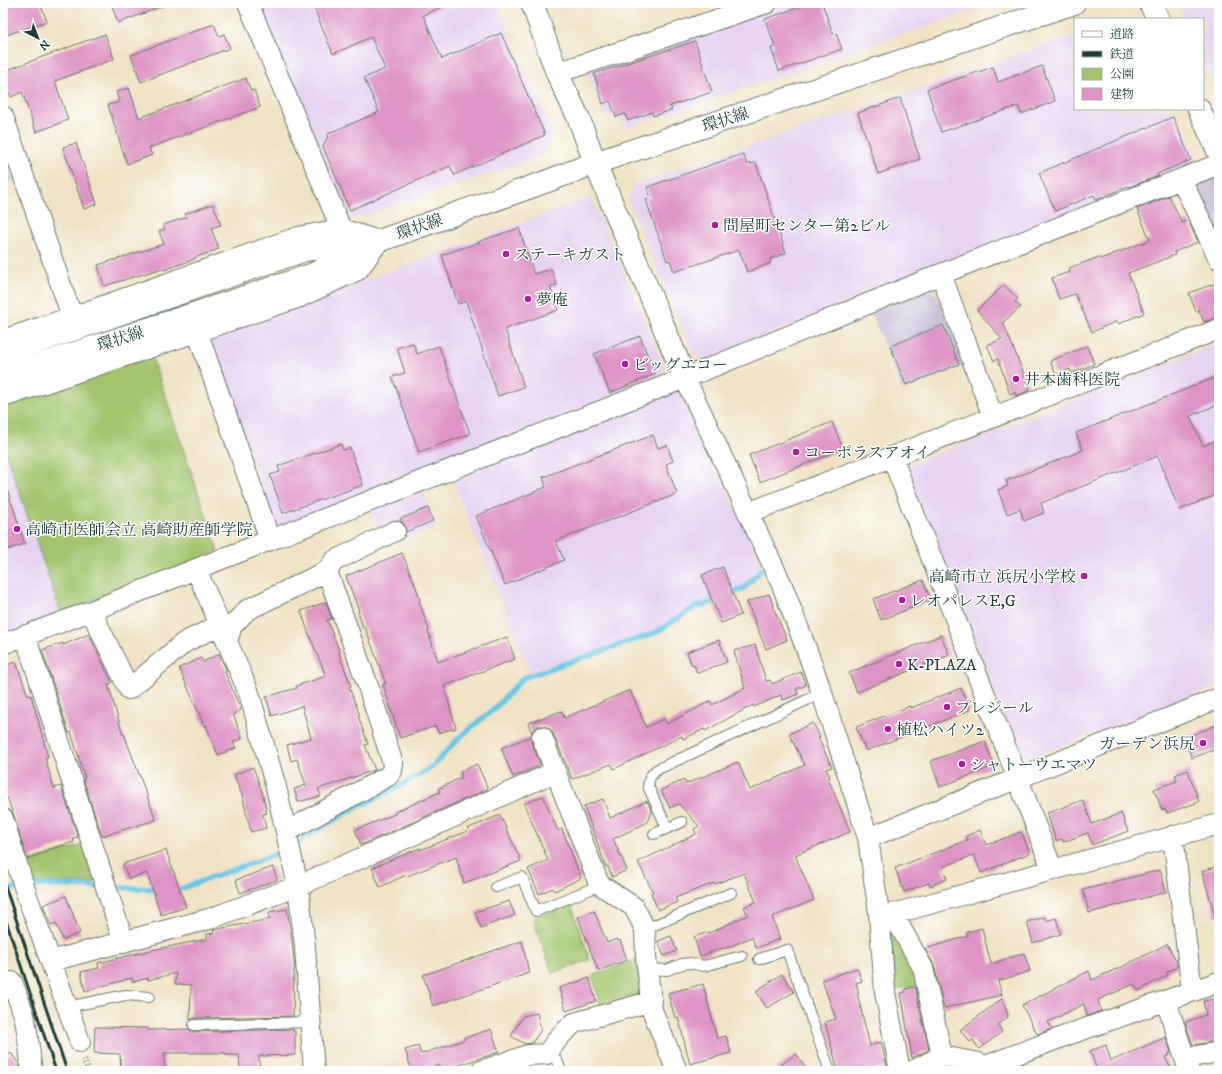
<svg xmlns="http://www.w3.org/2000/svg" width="1222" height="1074" viewBox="0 0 1222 1074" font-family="'IM FELL DW Pica','Noto Serif JP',serif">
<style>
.built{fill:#e6d3f0}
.industrial{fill:#c8c0d8}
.green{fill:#a3c46d;stroke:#618050}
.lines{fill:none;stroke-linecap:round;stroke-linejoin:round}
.stream{stroke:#66c6e5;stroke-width:5.5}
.building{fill:#de94c5}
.service-casing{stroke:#687767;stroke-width:12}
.minor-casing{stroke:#687767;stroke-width:22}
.tertiary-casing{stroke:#687767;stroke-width:24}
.path{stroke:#687767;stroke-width:2.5;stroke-dasharray:1 3;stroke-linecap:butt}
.service{stroke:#fff;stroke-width:10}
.minor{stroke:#fff;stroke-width:20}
.tertiary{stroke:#fff;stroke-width:22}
.rail{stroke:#1f3d34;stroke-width:3}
.poi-dot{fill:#b5179e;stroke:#fff;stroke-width:1.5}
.labels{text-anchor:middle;stroke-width:3;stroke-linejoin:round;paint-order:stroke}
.street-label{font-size:16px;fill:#1f3d34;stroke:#fff}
.poi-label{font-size:16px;fill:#1f3d34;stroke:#fff;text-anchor:start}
</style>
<rect width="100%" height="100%" fill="#fff"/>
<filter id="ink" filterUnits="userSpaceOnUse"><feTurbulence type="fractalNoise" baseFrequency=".025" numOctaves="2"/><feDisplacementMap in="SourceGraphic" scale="8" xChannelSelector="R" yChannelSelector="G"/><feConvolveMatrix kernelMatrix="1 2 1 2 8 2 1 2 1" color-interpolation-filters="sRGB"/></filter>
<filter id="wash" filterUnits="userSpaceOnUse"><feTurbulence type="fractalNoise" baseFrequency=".012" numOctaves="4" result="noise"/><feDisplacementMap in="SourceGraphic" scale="16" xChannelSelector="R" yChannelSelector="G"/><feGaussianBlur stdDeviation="0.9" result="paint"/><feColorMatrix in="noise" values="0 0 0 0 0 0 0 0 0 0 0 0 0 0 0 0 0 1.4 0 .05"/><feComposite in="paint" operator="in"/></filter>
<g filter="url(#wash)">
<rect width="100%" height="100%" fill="#f0e3c5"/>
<path class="built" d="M252 3H497L553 135 541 156 354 218 344 214Z
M792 3H995L627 128 619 118 604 114 586 72Z
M1186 3H1219V95L1203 61V19H1183L1181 15Z
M1075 35V109H1174L1199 164 706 360 694 355 628 199 634 185Z
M591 197 665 367 660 377 275 529 250 450H246L207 340 212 332 372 278Z
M1219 343V685L1036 756H1020L906 468 909 465Z
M676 389 683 395 761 565 742 586 728 594 692 606 654 630 531 673 451 476Z
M3 445 61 613 3 635Z
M422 488 437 527 406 539 399 536 380 534 370 509Z"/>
<path class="industrial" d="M3 145 15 180 3 185Z
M1219 174V246L1190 186Z
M927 290 937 294 965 365 903 391 871 312Z"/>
<path class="green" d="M151 354 218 551 61 613 3 445V403Z
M82 845 95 883H30L23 864Z
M571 904 590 960 552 973 533 918Z
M890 925 922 984 894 990Z
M637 959 642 998 603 1011 592 976Z"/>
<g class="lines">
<path class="stream" d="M727 597 745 587 762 569
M173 889H180L282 852 347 812 405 783 432 767 461 736 495 708 523 678 655 633 695 607 719 600
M3 890 38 885 158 889"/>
</g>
<g id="blocks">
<path class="building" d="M14 3H40L47 21 3 36V7Z
M111 3H166V5L118 23Z
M312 3H451L423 15 442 59 501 33 545 135 454 175 450 166 350 210 323 147 329 133 379 112 364 78 385 69 371 37 333 54Z
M811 3H822L833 34 836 33 842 49 779 71 771 48 775 47 765 19Z
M214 24 219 36 224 34 230 48 141 82 131 55Z
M105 34 114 59 55 81 68 120 36 132 22 92 11 97 4 79 9 77 7 70Z
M695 41 712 92 670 106 672 110 653 116 652 112 628 121 625 114 616 117 610 101 603 104 594 74Z
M1042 66 1055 101 1021 114 1018 106 941 132 927 89 993 67 998 82Z
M246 78 251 91 254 90 260 107 149 148 152 155 127 164 108 105 119 102 116 92 129 88 139 118Z
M900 98 920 159 878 174 858 113Z
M1173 117 1191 160 1157 174 1158 176 1129 187 1128 186 1096 200 1094 195 1055 211 1039 173Z
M76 143 97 204 84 209 63 147Z
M743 154 747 164 756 163 786 253 770 259 771 263 747 272 739 250 674 272 670 260 667 261 646 200 651 198 647 187Z
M1169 196 1182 223 1188 220 1198 242 1174 252 1175 255 1128 273 1144 313 1118 324 1117 321 1092 332 1075 294 1059 299 1052 278 1070 272 1069 268 1099 257 1100 259 1150 240 1137 209Z
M213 204 221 225 211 228 219 249 194 258 195 259 164 270 163 268 104 286 98 265 164 244 159 231 165 229 163 225 187 217 185 214Z
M519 228 534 274 551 269 557 285 550 287 558 310 505 329 524 387 498 396 466 301 458 304 442 255 480 242V241Z
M1219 282V317L1204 322 1199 310 1196 312 1189 293Z
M1004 285 1018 299 1015 302 1021 307 1003 322 1030 390 1016 396 1015 392 1010 394 998 359 994 361 987 345 1002 339 977 310Z
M943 325 959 364 906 385 890 346Z
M640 336 655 374 610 393 594 354Z
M413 343 417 354 439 346 470 434 419 452 392 377 405 373 397 348Z
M1087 346 1094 364 1072 373 1070 369 1056 375 1050 361Z
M1219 376V404L1190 416 1203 446 1219 439V494L1179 510 1158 456 1041 503 1044 513 1024 521 1020 509 1007 514 998 490 1008 486 1006 481 1083 450 1076 433Z
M832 422 843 449 760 482 749 455Z
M653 435 658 448 667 445 673 461 666 464 677 494 556 541 564 560 505 585 476 516 546 487 543 477Z
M341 444 343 450 350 448 363 485 283 513 270 475 280 472 278 466Z
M3 486H6L25 544 3 551Z
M428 508 433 521 406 532 405 526 400 519Z
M402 553 416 587 420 600 419 601 429 630 428 631 438 662 507 637 515 659 444 686 456 728 438 733 436 726 400 738 383 684H386L365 627 363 628 358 611H359L346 576Z
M723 567 741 615 721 623 702 575Z
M923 580 931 600 881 620 873 599Z
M769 594 774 607H773L787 640 766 649 747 602Z
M326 602 332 619 327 620 340 653 339 654 351 686 349 687 360 716H358L368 744 365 745 375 770 318 789 321 796 298 802 294 789 306 785 297 759 291 761 287 745 311 738 302 706 272 716 266 697 297 688 296 686 326 676 308 632 301 611Z
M89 634 112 683 108 684 123 735 124 734 156 820 102 836 83 779 85 778 71 732 69 733 42 650 63 643V645Z
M941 635 949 655 857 692 849 673Z
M719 640 727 662 697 673 694 665 692 666 687 652Z
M755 645 766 681 770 680 772 684 801 672 806 685 796 689 798 694 783 700 781 695 754 707 753 705 705 731 704 729 683 739 682 736 614 769 611 764 572 779 553 733 549 728 544 726H538L533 730 532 733 528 723 562 711 564 718 630 690 646 727 664 719 667 724 710 701 712 705 745 688 734 651Z
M219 654 227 671 225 672 241 710 233 714 242 739 233 742 236 748 218 755 206 725H204L179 668 201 658 203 662Z
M16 662 28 696 31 695 48 757 45 758 54 788 61 786 78 837 73 838 74 842 47 850 48 851 27 859 14 816 7 797 6 798 3 787V666Z
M961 688 970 710 866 751 856 727 910 706 911 708Z
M813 723 820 737 818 738 832 767 826 769 830 777 828 778 850 832 795 855 814 900 772 917 780 939 756 948 752 937 724 949 723 948 700 956 694 937 708 932 709 933 748 915 744 907 756 902 744 873 715 884 714 883 675 898 677 902 658 910 651 893 653 892 638 862 696 834 694 829 699 826 679 804 670 808 661 790 684 780 686 784 738 762 750 790 805 765 789 734Z
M1219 724V748L1192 758 1184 738Z
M531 736V741L541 765 513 777 501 748Z
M985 741 994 766 940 787 931 761Z
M477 764 488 789 361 845 355 830 395 814V812L440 792 438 789 462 777 460 772Z
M253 767 262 792 267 813 263 814 266 828 251 832 242 795 234 775Z
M1188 770 1199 802 1167 813 1165 809 1162 810 1154 789 1177 781 1175 775Z
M543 796 558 831 562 829 581 878 555 891 553 888 539 894 528 869 548 860 524 804Z
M603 799 610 818 647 801 652 812 646 823 613 839 627 870 612 877 608 866 606 867 584 806Z
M1083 800 1092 824 1121 813 1128 831 1092 845 1088 833 1063 842 1062 839 1056 841 1047 813Z
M500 815 521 861 464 883 456 857 407 876 406 875 380 887 372 868 420 848V850L468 831 467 829Z
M980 830 986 845 1021 832 1030 853 981 873 974 855 942 867 947 879 930 886 929 883 904 892 895 868 968 840 966 836Z
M166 850 186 907 161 915 147 873 129 879 123 864Z
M1219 866V916H1215L1202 871Z
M273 867 277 880 240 893 236 880Z
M1160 870 1166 892 1089 913 1083 890Z
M66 896 80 933 63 940 56 923 51 925 43 905Z
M509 901 515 915 481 928 475 912Z
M287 909 291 932 295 969 294 970 293 1016 194 1018 190 1020 191 985 175 984 176 973 148 980V978L133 982 132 978 85 991 81 972 99 968 98 963 152 950 207 939V934L214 933 213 930 270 919 269 912Z
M594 911 607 943 617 939 618 941 620 940 627 960 598 971 578 917Z
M1045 917 1046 921 1056 918 1061 934 1033 943 1027 922Z
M982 928 991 964 1024 953 1030 971 998 981 1002 995 944 1008 934 965 925 949 968 936 967 932Z
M671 936 677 951 664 956 658 941Z
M522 941 529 973 433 1006 423 975Z
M1167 944 1177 962V967L1167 972 1168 975 1138 991 1134 984 1098 1000 1101 1011 1087 1016 1084 1004 1048 1022 1052 1029 1037 1034 1022 1005 1089 971 1092 980 1116 969V970Z
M857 968 862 981 856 983 859 993H857L870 1046 881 1042 887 1066 872 1071H838L825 1022 836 1019 822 980Z
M782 974 794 992 767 1008 756 991Z
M589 978 596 1001 566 1011 559 988Z
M703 984 717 1038 726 1036 731 1053 690 1064 678 1017 675 1018 668 993Z
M915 987 929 1050 912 1058 901 993 906 992 905 989Z
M1003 998 1008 1017 998 1025 1002 1032 979 1049 973 1040 970 1042 960 1030Z
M1219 998V1041L1193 1045 1185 1022 1206 1015 1203 1001Z
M537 1013 541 1030 532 1043 525 1044 511 1036 523 1016Z
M95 1027 148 1028V1030L189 1029 194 1032 293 1029 292 1031H295V1055L259 1056 260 1071H240L239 1055H226V1053H164L165 1071H121L120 1054 94 1053Z
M491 1029 499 1052 441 1071 438 1065 420 1071H412L405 1050 418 1046 421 1054 464 1040V1038Z
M1166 1037 1171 1052 1169 1053 1170 1055 1165 1057 1172 1071H1088L1096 1067 1090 1051 1106 1045 1111 1061Z
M11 1053 19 1064 20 1071H3V1060Z
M796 1054 808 1071H772Z"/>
</g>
</g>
<g filter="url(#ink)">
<use href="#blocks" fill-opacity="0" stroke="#687767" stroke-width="1"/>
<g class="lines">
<defs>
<path id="service" d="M667 828 648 786 650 777 656 770 822 693
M654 834 682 822
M496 887 522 877 536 911 591 889 599 884
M645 929 731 893
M759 959 787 950 830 1071
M647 969 667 970 682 964 690 963 704 966 742 956
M67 1007 126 995 149 997
M194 1025 311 1022
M547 1054C556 1055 558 1063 561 1071"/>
<path id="minor" d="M248 3 341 229
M557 73 767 3
M3 116 72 317
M1181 179 1219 259
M941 274 993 417
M197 331 270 540
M3 340 72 317 298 237 341 229 379 241 358 270 300 297 3 397
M685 378 782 585 806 648 822 693 868 838 879 913 885 992 900 1071
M892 457 1018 779 1052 869
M748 513 1219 329
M196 569 249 693 276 787 298 886 305 947 314 1071
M327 571 334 561 395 531
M91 611 129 689 185 642 220 625
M25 635 124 943
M227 641 232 626 247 610 327 571 368 686 393 764 392 771 388 776 286 832
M3 644 91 611 196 569 685 378 941 274 1219 164
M542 737 599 884 634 907 645 929 646 957 652 1010 677 1071
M3 819 27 896 80 1042
M1173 836 1192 991
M868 838 1219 698
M879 913 893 914 1219 824
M893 914 923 968 942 1056
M51 961 209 919 298 886 555 772
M3 984 12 982 24 1015 27 1031 32 1071
M1166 1001 1189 1071
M1185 1058 1219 1052
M481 1071 528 1055 547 1054 559 1037 574 1023 652 1001
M913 1071 942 1056 979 1063 983 1067 1073 1033 1219 982"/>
<path id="tertiary" d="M532 3 557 73 579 119 595 163 685 378
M1150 3 1158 19
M1199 109 1219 153
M3 354 305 250 364 243
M3 377 311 275 379 241 545 182 595 163 1074 3"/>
</defs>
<use href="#service" class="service-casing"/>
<use href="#minor" class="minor-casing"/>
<use href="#tertiary" class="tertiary-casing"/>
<path class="path" d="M86 1059 90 1071
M82 1060 86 1071"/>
<use href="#service" class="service"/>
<use href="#minor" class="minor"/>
<use href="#tertiary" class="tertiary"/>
<path class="rail" d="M3 880 67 1071
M3 912 56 1071"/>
</g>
</g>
<g class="poi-dot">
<circle cx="715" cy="225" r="4"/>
<circle cx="506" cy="254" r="4"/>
<circle cx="528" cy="299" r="4"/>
<circle cx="625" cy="364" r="4"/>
<circle cx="1016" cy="379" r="4"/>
<circle cx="796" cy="452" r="4"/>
<circle cx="17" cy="529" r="4"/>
<circle cx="1084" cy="576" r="4"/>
<circle cx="902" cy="600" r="4"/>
<circle cx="899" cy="664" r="4"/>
<circle cx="947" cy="707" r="4"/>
<circle cx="888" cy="729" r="4"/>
<circle cx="1203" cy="743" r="4"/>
<circle cx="962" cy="764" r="4"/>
</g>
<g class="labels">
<g class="street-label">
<text transform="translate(725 119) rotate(-18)" y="6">環状線</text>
<text transform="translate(419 226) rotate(-19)" y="6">環状線</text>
<text transform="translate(120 338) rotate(-18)" y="6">環状線</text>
</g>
<g class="poi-label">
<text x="723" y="231">問屋町センター第2ビル</text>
<text x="514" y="260">ステーキガスト</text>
<text x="536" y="305">夢庵</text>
<text x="633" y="370">ビッグエコー</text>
<text x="1024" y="385">井本歯科医院</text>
<text x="804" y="458">コーポラスアオイ</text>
<text x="25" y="535">高崎市医師会立 高崎助産師学院</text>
<text x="1076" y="582" text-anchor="end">高崎市立 浜尻小学校</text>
<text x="910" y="606">レオパレスE,G</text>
<text x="907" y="670">K-PLAZA</text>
<text x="955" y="713">プレジール</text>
<text x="896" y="735">植松ハイツ2</text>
<text x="1195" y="749" text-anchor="end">ガーデン浜尻</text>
<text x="970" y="770">シャトーウエマツ</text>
</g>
</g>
<rect width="1222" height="1074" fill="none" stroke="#fff" stroke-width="16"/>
<rect x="1074" y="18" width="130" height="92" fill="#ffffff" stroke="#a5b1ae"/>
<rect x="1082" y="31" width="20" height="6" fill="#ffffff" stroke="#a5b1ae"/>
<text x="1110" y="38" font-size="12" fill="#1f3d34">道路</text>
<rect x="1082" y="51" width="20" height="6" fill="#1f3d34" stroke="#a5b1ae"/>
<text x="1110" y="58" font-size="12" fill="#1f3d34">鉄道</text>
<rect x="1082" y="68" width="20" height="12" fill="#a3c46d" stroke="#a5b1ae"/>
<text x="1110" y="78" font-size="12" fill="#1f3d34">公園</text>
<rect x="1082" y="88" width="20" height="12" fill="#de94c5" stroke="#a5b1ae"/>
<text x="1110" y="98" font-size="12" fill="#1f3d34">建物</text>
<g transform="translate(38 38) rotate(138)" stroke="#ffffff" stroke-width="3" paint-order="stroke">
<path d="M0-3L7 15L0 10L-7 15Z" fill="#1f3d34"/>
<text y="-6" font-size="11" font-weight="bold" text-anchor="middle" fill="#1f3d34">N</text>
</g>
</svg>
